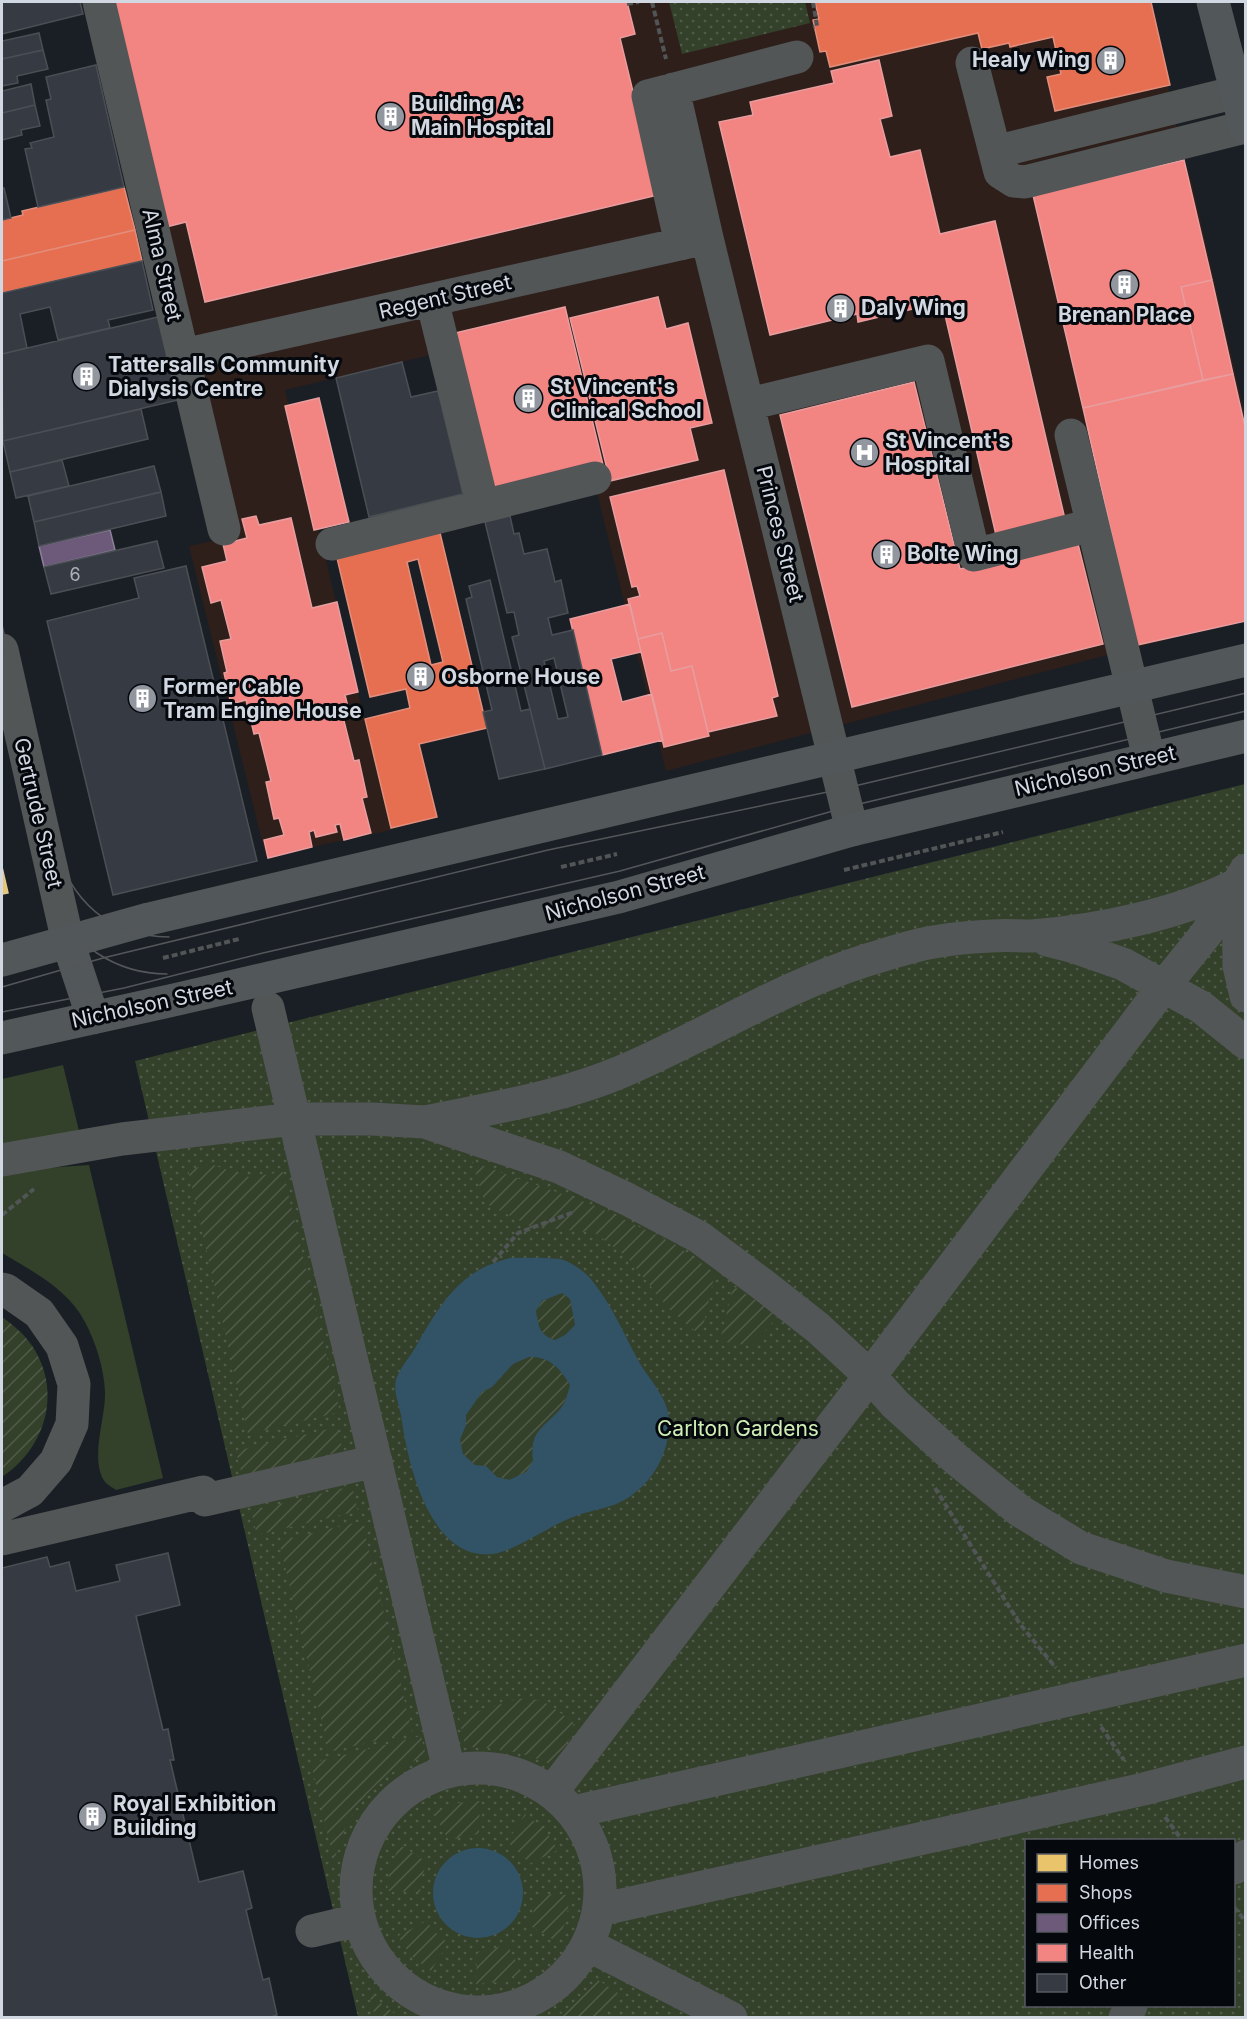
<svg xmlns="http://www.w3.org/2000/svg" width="1247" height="2019" viewBox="0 0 1247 2019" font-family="Inter,sans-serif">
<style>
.medical{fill:#2e1f1b}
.grass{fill:#33402a}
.park{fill:url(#park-dots);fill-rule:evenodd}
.garden{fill:url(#garden-furrows)}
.water{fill:#325266;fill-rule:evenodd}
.homes{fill:#e9c46a;stroke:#e2ca8e;stroke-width:1.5}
.shops{fill:#e76f51;stroke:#e18e7c;stroke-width:1.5;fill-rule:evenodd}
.offices{fill:#6d597a;stroke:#8b7f99;stroke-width:1.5}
.health{fill:#f28482;stroke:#e89d9e;stroke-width:1.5}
.building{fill:#363b43;stroke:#4b4f55;stroke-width:1.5;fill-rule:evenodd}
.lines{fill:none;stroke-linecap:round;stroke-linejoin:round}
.path{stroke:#515556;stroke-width:4;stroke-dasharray:6 3;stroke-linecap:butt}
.minor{stroke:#525657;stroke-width:33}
.major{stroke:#525759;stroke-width:33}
.tram{stroke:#54575a;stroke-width:1.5}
.labels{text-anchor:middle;stroke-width:6;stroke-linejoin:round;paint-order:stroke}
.number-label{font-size:18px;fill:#abb1ba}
.poi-label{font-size:21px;font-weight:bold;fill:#d2d8e1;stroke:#05080d;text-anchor:start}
.street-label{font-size:21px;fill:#d2d8e1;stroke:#05080d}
.park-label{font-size:21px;fill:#d0efb5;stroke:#05080d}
</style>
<defs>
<pattern id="park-dots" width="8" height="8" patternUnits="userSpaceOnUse" patternTransform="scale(1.5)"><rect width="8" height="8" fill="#33402a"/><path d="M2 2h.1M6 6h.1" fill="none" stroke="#505b49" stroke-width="1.8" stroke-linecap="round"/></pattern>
<pattern id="garden-furrows" width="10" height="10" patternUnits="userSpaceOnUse" patternTransform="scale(1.5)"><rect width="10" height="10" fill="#33402a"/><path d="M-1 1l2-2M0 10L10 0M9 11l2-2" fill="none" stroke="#505b49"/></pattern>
</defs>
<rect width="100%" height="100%" fill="#1a1f25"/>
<path class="medical" d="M103 2H1150L1184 160 1192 183 1245 415V619L666 771 597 493 455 349 285 390 391 830 266 857 189 546 226 538Z"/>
<path class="grass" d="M63 1065 79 1131 2 1145V1079Z
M89 1165 163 1478 116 1490C113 1488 108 1485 105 1482 89 1459 106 1418 105 1392 104 1368 96 1343 85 1322 68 1289 32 1271 2 1253V1174L32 1169Z"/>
<path class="park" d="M669 2H805L810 23 682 54Z
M1245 784V2017H358L135 1061ZM1026 1840H1234V2006H1026Z"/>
<path class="garden" d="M472 1162 593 1205 673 1243 715 1273 701 1336 669 1309 627 1257 595 1233 530 1226 485 1203Z
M213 1165 249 1177 283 1172 340 1412 248 1434 188 1169Z
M733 1286 779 1315 751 1346 720 1341Z
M562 1293 570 1299 576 1325 565 1335 556 1340C539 1335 539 1327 536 1311L542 1301Z
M2 1317C16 1327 29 1338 37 1354 61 1399 42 1451 2 1477Z
M529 1357C549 1356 560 1368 570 1385 568 1392 566 1401 561 1407 545 1427 528 1430 533 1461L526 1472 509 1480 497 1477 486 1466 475 1465 463 1454 460 1440 466 1425V1415L482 1392 492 1387 513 1364Z
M337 1427 343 1451 242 1476 236 1451Z
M352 1486 358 1511 257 1535 251 1511Z
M362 1521 412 1732 329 1752 279 1541Z
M530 1698 548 1704 573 1722 574 1733 552 1765C525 1752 495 1747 465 1747L459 1717 517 1699Z
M421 1736 426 1756C373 1775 348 1808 334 1862L311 1763Z
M480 1801 479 1834 464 1836 449 1841 433 1812 457 1803Z
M525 1814 545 1830 558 1850 529 1864 520 1852 507 1842Z
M400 1845 427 1862 422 1876 420 1892 387 1891 390 1866Z
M537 1894 570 1895 566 1921 557 1942 529 1925 534 1910Z
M426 1921 436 1933 448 1943 431 1971 411 1956 398 1936Z
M507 1944 522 1973 499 1982 476 1984 477 1952 492 1949Z
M598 1980 618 1993 607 2010 601 2017H556L571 2006Z
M368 1989 378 2001 399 2017H375Z"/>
<path class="water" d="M510 1258C524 1258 552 1257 564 1260 572 1263 585 1272 590 1278 611 1303 623 1332 638 1360 648 1378 669 1399 669 1420 670 1441 662 1464 649 1479 620 1513 601 1504 566 1520 545 1529 513 1552 492 1554 429 1561 407 1461 401 1415 399 1406 393 1389 396 1380 399 1369 409 1358 415 1348 439 1306 459 1270 510 1258ZM562 1293 570 1299 575 1325 565 1335 555 1340C539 1335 539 1327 536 1311L542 1301ZM529 1357C549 1356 560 1368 570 1385 568 1392 566 1402 561 1408 544 1428 529 1430 533 1461L526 1472 509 1480 497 1477 486 1466 475 1465 463 1454 460 1440 466 1425V1415L482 1392 492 1387 513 1364Z
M433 1893a45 45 0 1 1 90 0a45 45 0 1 1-90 0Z"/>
<path class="homes" d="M2 867 8 893 2 894Z"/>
<path class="shops" d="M815 2H1151L1170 85 1055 111 1047 77 1061 74 1053 37 1010 47 1009 43 982 49 978 33 830 67 826 51 820 52 813 20 819 19Z
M124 187 135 230 2 261V220L23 215 22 211Z
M135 230 142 261 2 293V261Z
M440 533 487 728 419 744 437 817 391 828 365 719 410 708 406 689 370 697 337 558ZM418 559 443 662 431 665 407 562Z"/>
<path class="offices" d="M110 530 115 550 44 567 39 546Z"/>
<path class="health" d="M113 2H627L635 34 620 38 658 195 205 302 186 222 166 227Z
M879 60 892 116 880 119 890 157 920 150 940 234 995 221 1068 532 999 548 942 302 858 322 857 314 770 335 719 122 753 115 750 102 834 83 831 71Z
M1184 160 1212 280 1181 287 1203 380 1083 408 1033 195Z
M1212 280 1233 374 1203 380 1181 287Z
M658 297 666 329 688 323 712 423 690 428 698 460 610 481 570 318Z
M565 307 603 465 494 492 455 333Z
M1233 374 1246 431V621L1137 645 1083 408Z
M914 382 960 569 1077 540 1103 644 852 707 780 415Z
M319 398 349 522 314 530 285 406Z
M724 470 778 696 772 698 777 716 708 732 692 666 671 671 662 633 638 639 628 599 640 596 637 586 632 587 610 497Z
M256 516 259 525 291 518 312 608 337 602 358 692 345 695 349 711 342 713 354 761 359 760 367 797 362 798 371 833 344 840 340 824 335 825 337 832 316 837 314 830 309 832 312 847 268 858 264 840 284 835 279 818 274 819 266 782 271 781 259 733 254 734 246 700 231 704 224 673 227 672 220 641 231 639 221 600 211 603 202 567 227 561 223 544 247 538 242 519Z
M630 604 641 652 611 659 622 702 652 694 663 740 602 755 570 619Z
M662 633 671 671 692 666 709 736 664 747 638 639Z"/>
<path class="building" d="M2 2H80L83 14 2 34Z
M39 33 43 50 2 59V41Z
M43 50 48 69 17 76 18 83 2 86V59Z
M96 65 124 187 38 207 25 149 32 148 30 143 54 137 46 100 51 99 46 77Z
M31 84 35 105 2 113V91Z
M35 105 40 126 21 130 22 135 2 140V113Z
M2 188H4L11 218 2 220Z
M142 261 153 310 108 320 110 328 58 340 50 307 20 314 27 348 2 354V293Z
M158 317 178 400 3 441 2 354Z
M402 362 411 397 438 391 463 494 369 517 336 378Z
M141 409 148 439 10 472 3 441Z
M62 460 69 486 16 498 10 472Z
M154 466 161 492 34 522 28 496Z
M161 492 166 516 39 546 34 522Z
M510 516 514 534 519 533 524 554 547 549 555 582 561 580 568 613 548 618 552 635 573 630 602 755 545 769 512 637 519 635 514 612 507 613 485 522ZM554 658 568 717 558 719 544 661Z
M157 541 164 568 51 594 44 567Z
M186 566 257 861 113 895 47 621 139 598 134 578Z
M490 580 521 711 530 709 545 769 499 779 483 712 492 710 466 599 472 597 469 586Z
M168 1553 180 1605 136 1616 163 1730 168 1729 174 1760H170L199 1882 243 1871 252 1908 246 1910 263 1980 269 1978 277 2015 268 2018H2V1568L47 1557 50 1567 69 1562 76 1591 120 1581 116 1565Z"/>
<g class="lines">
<path class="path" d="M652 2 666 59
M813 2 817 26 813 27
M627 4 639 2
M561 867 617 854
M844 870 1003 832
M163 958 239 939
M2 1215 34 1189
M493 1262 518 1233 574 1212
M935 1488 1020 1624 1056 1668
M1101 1727 1124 1760
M1165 1817 1182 1840
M1234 1907 1246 1922"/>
<path class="minor" d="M99 2 224 529
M972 63 1000 172 1014 181 1025 182 1245 127
M673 89 707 238 852 830
M995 152 1237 92
M681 244 648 96 797 57
M432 300 483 506
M183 355 707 238
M749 404 928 361 974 555 1092 525
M1071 435 1149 758
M332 544 595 478
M2 650 68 942
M1047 940 1071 946 1123 964 1201 1007 1246 1043
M268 1008 449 1770
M425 1122C492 1108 560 1098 623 1071 705 1036 781 987 867 960 887 954 908 947 928 943 948 939 971 937 991 936 1005 935 1018 936 1032 936 1097 931 1180 914 1238 884L1239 966 1246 996
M2 1160 122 1139 294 1119H372L425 1122 559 1167 627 1199 699 1237 762 1284 818 1328 870 1376 895 1404 957 1460 1020 1511 1081 1548 1166 1576 1246 1592
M2 1289 6 1290 39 1313 62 1346 74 1384 72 1424 56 1461 30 1491 2 1506
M205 1500 376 1461
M2 1539 203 1492
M356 1890a122 122 0 1 1 244 0a122 122 0 1 1-244 0Z
M552 1792 870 1376 1164 986 1206 934 1246 870
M573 1812 1246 1660
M1234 1868 1246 1856
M599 1910 1144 1789 1246 1762
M312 1931 358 1920
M588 1945 731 2018
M1125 2018 1131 2006"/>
<path class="major" d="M1213 2 1246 128
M68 942 93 1018
M2 960 149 919 1246 660
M2 1038 178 999 619 897 852 830 1246 736"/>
<path class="tram" d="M2 625 52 839C69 897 105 936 169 937
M2 686 41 867C44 877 46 888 50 898 71 944 116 974 167 974
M2 987 103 958 548 850 842 789 1246 693
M2 1012 124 988 263 953 620 871 847 807 1246 711"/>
</g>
<defs>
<symbol id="building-disc" viewBox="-11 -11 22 22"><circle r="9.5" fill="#92979f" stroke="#05080d"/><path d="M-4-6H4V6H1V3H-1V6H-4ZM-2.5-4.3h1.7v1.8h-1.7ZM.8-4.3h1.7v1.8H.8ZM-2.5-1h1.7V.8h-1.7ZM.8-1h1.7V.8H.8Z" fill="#fff"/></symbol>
<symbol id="hospital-disc" viewBox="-11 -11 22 22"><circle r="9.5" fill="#92979f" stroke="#05080d"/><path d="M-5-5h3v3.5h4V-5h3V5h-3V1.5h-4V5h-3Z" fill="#fff"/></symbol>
</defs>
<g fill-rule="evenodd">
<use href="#building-disc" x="1094" y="44" width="33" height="33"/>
<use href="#building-disc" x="374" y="100" width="33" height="33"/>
<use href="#building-disc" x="1108" y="268" width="33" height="33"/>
<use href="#building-disc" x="824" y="292" width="33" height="33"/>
<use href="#building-disc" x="70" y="360" width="33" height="33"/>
<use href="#building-disc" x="512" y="382" width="33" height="33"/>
<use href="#hospital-disc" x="848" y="436" width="33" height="33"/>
<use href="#building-disc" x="870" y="538" width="33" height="33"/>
<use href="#building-disc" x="404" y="660" width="33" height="33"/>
<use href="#building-disc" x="126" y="682" width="33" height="33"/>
<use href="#building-disc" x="76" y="1800" width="33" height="33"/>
</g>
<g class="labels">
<g class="number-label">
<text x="75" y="581">6</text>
</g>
<g class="poi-label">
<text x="1090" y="67" text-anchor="end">Healy Wing</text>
<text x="411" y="111">Building A:<tspan x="411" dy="24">Main Hospital</tspan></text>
<text x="861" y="315">Daly Wing</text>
<text x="1125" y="322" text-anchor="middle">Brenan Place</text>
<text x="108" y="372">Tattersalls Community<tspan x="108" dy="24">Dialysis Centre</tspan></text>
<text x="550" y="394">St Vincent's<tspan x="550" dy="24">Clinical School</tspan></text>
<text x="885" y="448">St Vincent's<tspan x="885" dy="24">Hospital</tspan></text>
<text x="907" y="561">Bolte Wing</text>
<text x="441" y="684">Osborne House</text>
<text x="163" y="694">Former Cable<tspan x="163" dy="24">Tram Engine House</tspan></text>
<text x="113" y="1811">Royal Exhibition<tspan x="113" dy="24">Building</tspan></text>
</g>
<g class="street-label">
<text transform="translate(162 265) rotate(77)" y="7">Alma Street</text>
<text transform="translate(445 297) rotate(-13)" y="7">Regent Street</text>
<text transform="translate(780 534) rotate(76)" y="7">Princes Street</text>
<text transform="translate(1095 771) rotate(-13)" y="7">Nicholson Street</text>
<text transform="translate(38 813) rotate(77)" y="7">Gertrude Street</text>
<text transform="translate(625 893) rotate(-15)" y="7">Nicholson Street</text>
<text transform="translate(152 1004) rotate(-12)" y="7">Nicholson Street</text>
</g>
<g class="park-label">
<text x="738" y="1436">Carlton Gardens</text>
</g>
</g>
<rect width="1247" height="2019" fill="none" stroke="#d2d8e1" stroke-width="6"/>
<rect x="1025" y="1839" width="210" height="168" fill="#05080d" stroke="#575b62" stroke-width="1.5"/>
<rect x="1037" y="1854" width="30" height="18" fill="#e9c46a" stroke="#575b62" stroke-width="1.5"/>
<text x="1079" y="1869" font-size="18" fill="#d2d8e1">Homes</text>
<rect x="1037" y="1884" width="30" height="18" fill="#e76f51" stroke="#575b62" stroke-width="1.5"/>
<text x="1079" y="1899" font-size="18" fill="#d2d8e1">Shops</text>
<rect x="1037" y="1914" width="30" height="18" fill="#6d597a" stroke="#575b62" stroke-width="1.5"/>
<text x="1079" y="1929" font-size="18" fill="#d2d8e1">Offices</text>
<rect x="1037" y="1944" width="30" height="18" fill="#f28482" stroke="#575b62" stroke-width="1.5"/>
<text x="1079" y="1959" font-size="18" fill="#d2d8e1">Health</text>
<rect x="1037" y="1974" width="30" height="18" fill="#363b43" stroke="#575b62" stroke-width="1.5"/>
<text x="1079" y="1989" font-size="18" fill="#d2d8e1">Other</text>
</svg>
